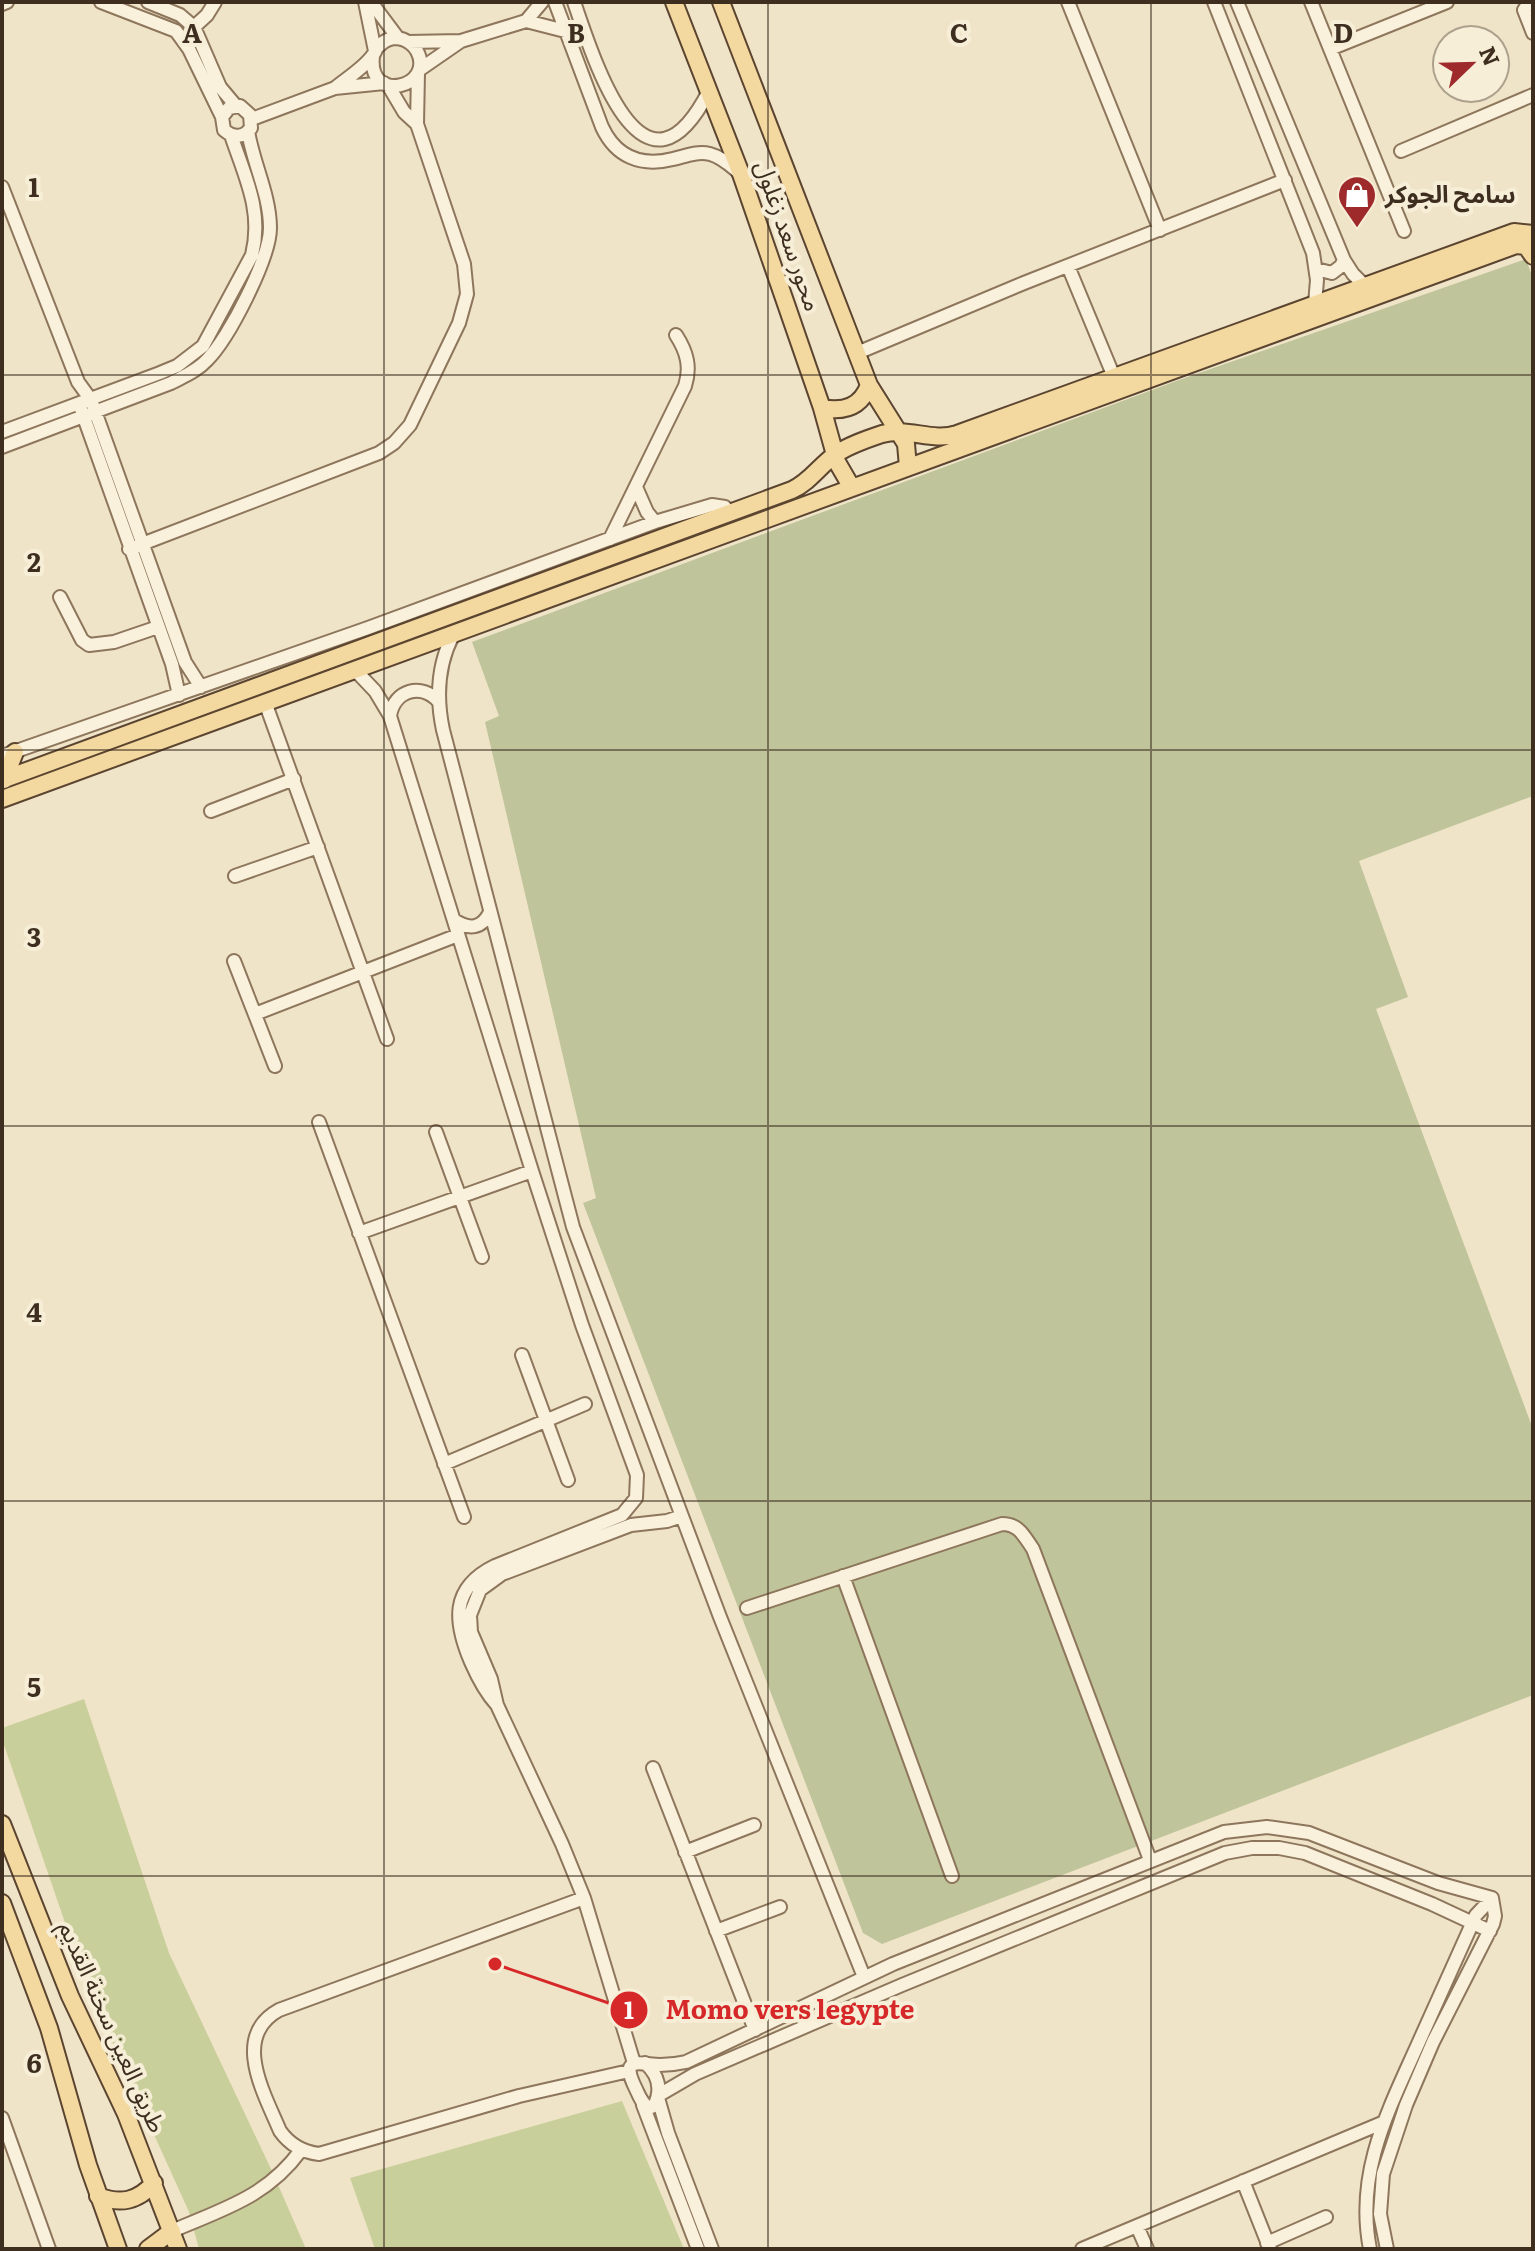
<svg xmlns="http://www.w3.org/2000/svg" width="1535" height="2251" viewBox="0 0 1535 2251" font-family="Literata,'Noto Sans Arabic',serif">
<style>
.green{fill:#c9cf9b}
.cemetery{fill:#bfc49a}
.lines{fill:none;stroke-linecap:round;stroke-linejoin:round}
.minor-casing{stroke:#8d765c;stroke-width:16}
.major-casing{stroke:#5b4430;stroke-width:20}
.minor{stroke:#faf1dc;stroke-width:12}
.major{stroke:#f3d9a0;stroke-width:16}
.grid{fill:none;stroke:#3d2e20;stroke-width:2;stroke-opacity:0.55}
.labels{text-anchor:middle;stroke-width:8;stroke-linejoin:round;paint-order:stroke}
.poi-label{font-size:24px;font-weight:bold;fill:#3d2e20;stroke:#f7eed8;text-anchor:start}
.street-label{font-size:24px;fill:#3d2e20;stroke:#f7eed8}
.grid-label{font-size:26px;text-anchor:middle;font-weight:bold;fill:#3d2e20;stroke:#f7eed8;stroke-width:8;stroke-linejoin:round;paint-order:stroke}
.leader{fill:none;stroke:#d62828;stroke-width:3}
.callout-dot{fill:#d62828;stroke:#f7eed8;stroke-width:3}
.mark-label{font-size:24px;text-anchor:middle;font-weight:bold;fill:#fff}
.callout-label{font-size:26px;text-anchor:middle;font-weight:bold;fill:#d62828;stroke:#f7eed8;stroke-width:8;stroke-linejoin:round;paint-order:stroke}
</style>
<rect width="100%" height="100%" fill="#f0e4c8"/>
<path class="green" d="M84 1699 169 1953 272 2171 306 2249H199L189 2212 86 1984 2 1739V1728Z
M622 2101 684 2249H375L350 2178Z"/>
<path class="cemetery" d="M1526 259 1533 279V796L1359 861 1408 997 1376 1009 1533 1429V1695L882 1944 863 1933 583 1203 596 1198 485 722 499 716 472 642 1179 380Z"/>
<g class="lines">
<defs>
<path id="minor" d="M101 2 176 31 189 49 222 117 224 130C233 138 244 138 251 128L250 115 240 106 229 108 222 117
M148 2 180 15 194 27 220 87 236 106
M365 2 375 51
M371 2 398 38
M555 2 602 127C616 157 641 167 673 159 686 156 697 151 710 154 722 157 732 167 741 174
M574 2C594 60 643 219 709 91
M1068 2 1160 230
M1214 2 1313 253 1317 280 1315 304
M1237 2 1344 260 1353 274 1365 286
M1311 2 1404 231
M2 4 7 2
M1528 4 1524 10 1533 33
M526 21 542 2
M194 27 207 15 215 2
M408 42 461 41 526 21 569 32
M1330 49 1447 2
M419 70 461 41
M388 85 404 112 417 124
M335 88C347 78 364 68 373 55 379 47 372 52 380 45 384 41 390 38 397 38 405 39 413 44 417 51 436 87 367 105 373 56
M252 119 335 88 384 83
M1401 151 1533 95
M2 187 78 382 91 400 185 662 201 687
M1068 266 1114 377
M1316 269 1332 273 1341 266 1344 260
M857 353 1024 283 1285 180
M81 409 172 664 179 695
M2 432 160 373 177 366 203 346 252 255C263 211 245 177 231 135
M2 447 171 383C184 376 197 371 207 360 229 338 270 258 270 228 270 195 253 163 248 131
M636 487 647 512 655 522
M610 539 685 386C691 367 687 352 676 335
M129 549 379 453 394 443 410 425 459 323 467 294 464 264 417 124 418 73
M60 597 82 640 89 645 114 642 158 627
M453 635C437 666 436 697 443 730L573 1227 720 1617 864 1977
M355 670 375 691 390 716 532 1171 582 1325 637 1475 636 1498 622 1515 495 1566C450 1588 454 1622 471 1662 478 1678 485 1692 497 1705
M265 702 387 1039
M390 716C394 690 422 682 439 702
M2 756 368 628 655 522 712 505 725 507 730 513
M211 811 294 779
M235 876 318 847
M454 920C469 930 482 929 490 912
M234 961 275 1066
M255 1014 458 935
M319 1122 464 1517
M436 1132 482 1257
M359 1233 532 1171
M522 1355 568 1480
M444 1464 585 1404
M843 1576 952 1876
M747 1608 1002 1524C1019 1524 1024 1536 1033 1549L1150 1860
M653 1768 755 2030
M685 1852 754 1825
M584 1898 279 2010C231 2036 264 2093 280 2131 290 2145 302 2152 319 2154L519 2096 629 2071
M716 1931 780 1907
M634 2063 584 1898 562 1844 497 1705 491 1679 471 1632 470 1615 480 1590 502 1574 631 1525 667 1521 682 1516
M645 2063C659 2075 662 2090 654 2106L649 2108C641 2103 639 2095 635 2087 620 2056 639 2064 660 2065 669 2065 677 2064 686 2062L893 1964 1224 1832 1267 1827 1309 1833 1438 1883 1492 1898
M659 2095 695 2074 902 1985 1225 1853 1252 1848H1279L1305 1853 1432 1904 1490 1931
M658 2098 668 2133 712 2249
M643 2105 698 2249
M2 2118 49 2249
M1243 2181 1270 2249
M1137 2226 1147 2249
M172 2231C223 2209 267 2197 301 2150
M1267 2243 1326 2217
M1082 2249 1382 2123
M1370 2249C1355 2173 1388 2111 1418 2044 1437 2001 1457 1958 1476 1915L1492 1898
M1387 2249 1380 2214 1383 2174 1406 2105 1433 2042 1493 1924 1495 1916 1492 1898"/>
<path id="major" d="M674 2 741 174 822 408 837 462 852 488
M721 2 869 385 906 444 908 467
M822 408C844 412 861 407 869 385
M2 780 792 490C810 482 820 465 836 454 849 445 867 439 882 434 908 427 932 442 957 434L1514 232 1533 234
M4 780 15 752
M2 799 1516 245 1526 246 1533 256
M2 1824 70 1996 126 2114 178 2249
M2 1903 49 2028 88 2165 118 2249
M98 2196C121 2205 138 2201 154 2183
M148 2249 172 2231"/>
</defs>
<use href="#minor" class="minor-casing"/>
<use href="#major" class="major-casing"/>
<use href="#minor" class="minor"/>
<use href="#major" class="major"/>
</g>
<path class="grid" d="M384 2V2249M768 2V2249M1151 2V2249M2 375H1533M2 750H1533M2 1126H1533M2 1501H1533M2 1876H1533"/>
<defs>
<symbol id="shop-pin" viewBox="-11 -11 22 30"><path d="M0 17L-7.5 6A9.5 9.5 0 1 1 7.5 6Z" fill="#9e2a2b" stroke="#f7eed8"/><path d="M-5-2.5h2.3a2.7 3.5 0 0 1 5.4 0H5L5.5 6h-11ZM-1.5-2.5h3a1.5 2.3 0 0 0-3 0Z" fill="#fff"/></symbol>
</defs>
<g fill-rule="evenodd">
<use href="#shop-pin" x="1335" y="173" width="44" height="60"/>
</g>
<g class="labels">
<g class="poi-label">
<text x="1385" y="203">سامح الجوكر</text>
</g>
<g class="street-label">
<text transform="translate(788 236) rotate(71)" y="8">محور سعد زغلول</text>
<text transform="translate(112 2027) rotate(66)" y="8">طريق العين سخنة القديم</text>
</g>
</g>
<g class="grid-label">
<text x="192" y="43">A</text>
<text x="576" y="43">B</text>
<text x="959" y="43">C</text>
<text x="1343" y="43">D</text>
<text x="34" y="197">1</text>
<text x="34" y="572">2</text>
<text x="34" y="947">3</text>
<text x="34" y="1322">4</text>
<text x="34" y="1697">5</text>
<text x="34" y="2073">6</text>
</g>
<path class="leader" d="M495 1964L629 2010"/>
<g class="callout-dot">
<circle cx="495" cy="1964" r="8"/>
<circle cx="629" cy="2010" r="20"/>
</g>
<g class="mark-label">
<text x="629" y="2019">1</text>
</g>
<g class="callout-label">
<text x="790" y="2019">Momo vers legypte</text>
</g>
<rect width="1535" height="2251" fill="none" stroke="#3d2e20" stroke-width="8"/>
<g transform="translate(1471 64) rotate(67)"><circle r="38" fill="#f7eed8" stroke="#ada18e" stroke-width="2"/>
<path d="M0-6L14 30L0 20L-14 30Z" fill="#9e2a2b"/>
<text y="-12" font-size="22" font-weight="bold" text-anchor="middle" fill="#3d2e20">N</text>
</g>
</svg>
